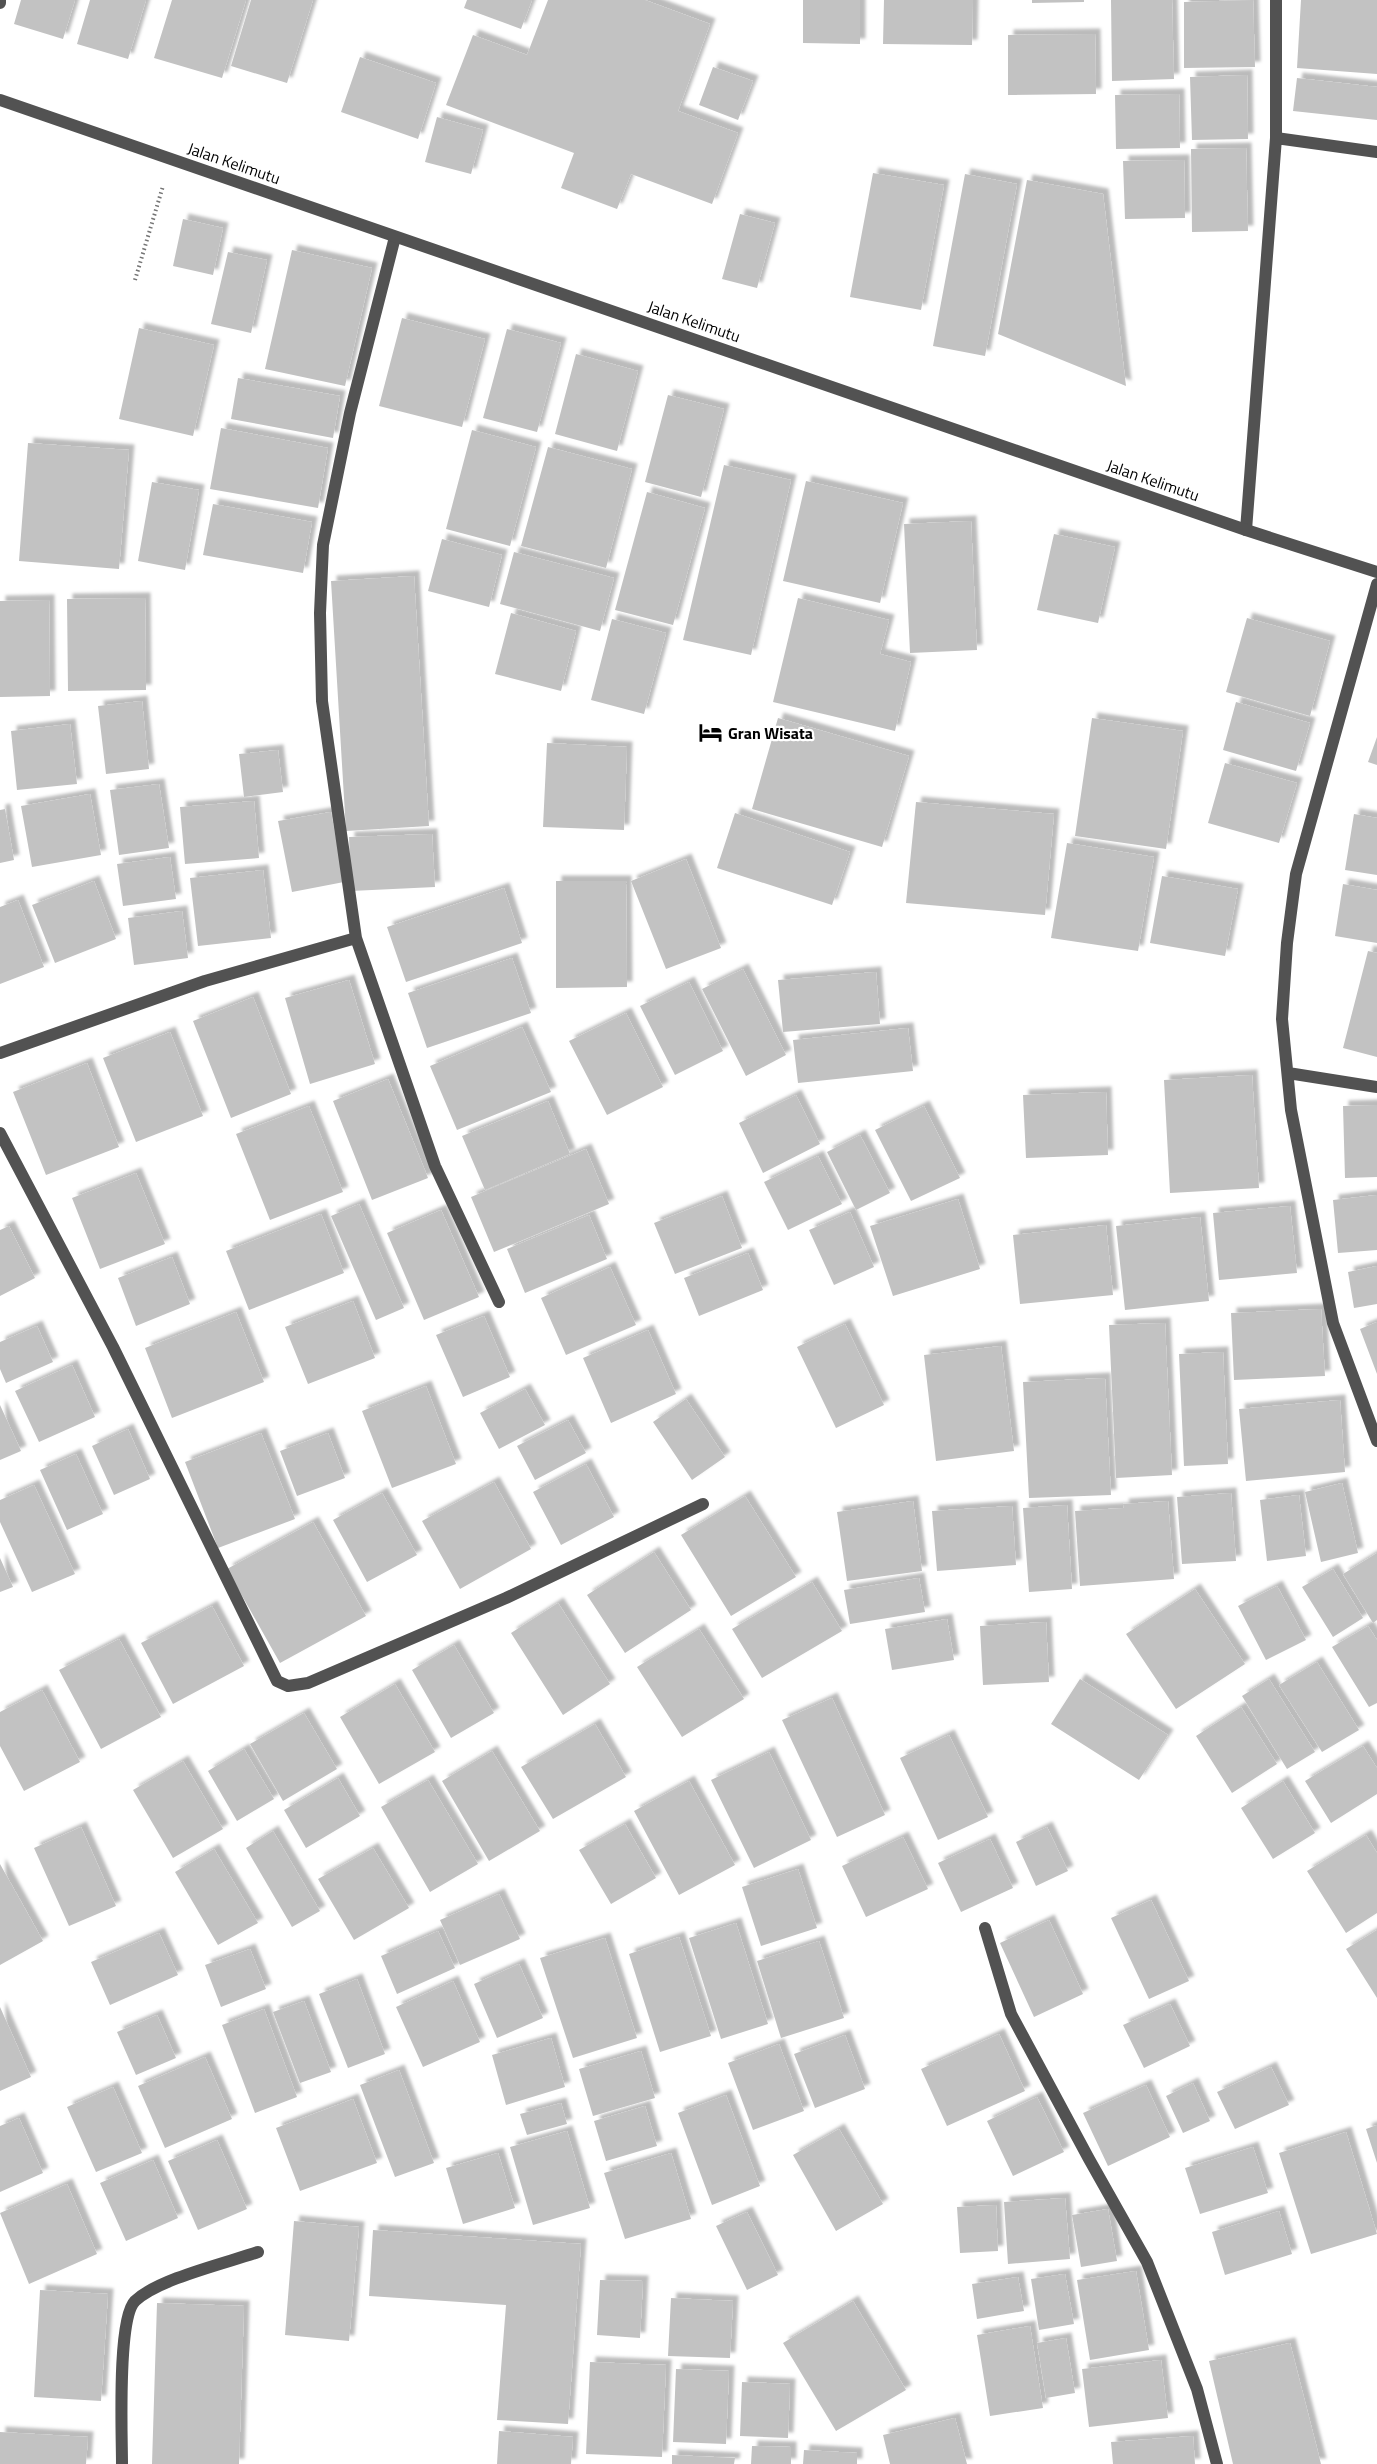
<svg xmlns="http://www.w3.org/2000/svg" width="1377" height="2464" viewBox="0 0 1377 2464" font-family="'Titillium Web',sans-serif">
<style>
.building{fill:#c2c2c2;filter:url(#shadow)}
.lines{fill:none;stroke-linecap:round;stroke-linejoin:round}
.path{stroke:#747474;stroke-width:4;stroke-dasharray:1.5 3;stroke-linecap:butt}
.minor{stroke:#525252;stroke-width:12}
.tertiary{stroke:#525252;stroke-width:12}
.labels{text-anchor:middle;stroke-width:4.5;stroke-linejoin:round;paint-order:stroke}
.street-label{font-size:16px;fill:#000;stroke:#fff}
.poi-label{font-size:16px;font-weight:bold;fill:#000;stroke:#fff;text-anchor:start}
</style>
<defs>
<filter id="shadow"><feDropShadow dx="5.5" dy="-5.5" stdDeviation="1.5" flood-color="#0004"/></filter>
</defs>
<rect width="100%" height="100%" fill="#fff"/>
<path class="building" d="M21 0H75L63 39 14 24Z
M90 0H146L128 59 77 44Z
M172 0H246L222 78 154 58Z
M251 0H313L287 83 231 66Z
M467 0H532L521 29 464 8Z
M548 0H645L710 24 678 111 738 133 712 204 631 174 617 209 561 188 574 153 446 105 473 35 527 55Z
M803 0H860V44L803 43Z
M884 0H973L972 45 883 44Z
M1032 0H1084V2L1032 3Z
M1111 0H1172L1174 79 1112 81Z
M1253 0 1255 67 1184 68V2Z
M1301 0H1377V74L1297 68Z
M1095 34 1096 94 1008 95V35Z
M360 57 436 83 418 139 341 112Z
M713 67 753 81 738 120 699 105Z
M1247 75 1248 139 1192 140 1190 77Z
M1297 78 1377 87V120L1293 111Z
M1179 94 1180 148 1116 149 1115 95Z
M437 117 483 130 471 174 425 162Z
M1246 148 1248 231 1192 232 1191 149Z
M1184 160 1185 218 1125 219 1123 161Z
M873 173 944 185 921 310 850 297Z
M965 174 1017 184 985 356 933 346Z
M1027 180 1103 194 1126 386 998 334Z
M740 214 775 223 757 288 722 279Z
M183 219 223 228 213 275 173 266Z
M292 250 372 268 345 386 265 369Z
M228 252 267 260 251 333 211 324Z
M402 318 485 339 462 427 379 406Z
M139 328 214 345 193 436 119 419Z
M507 329 561 343 537 432 483 418Z
M576 354 638 371 617 451 555 434Z
M238 378 340 396 333 438 231 419Z
M668 395 724 409 701 497 645 482Z
M221 428 328 448 318 508 210 489Z
M472 430 536 447 510 546 446 529Z
M28 443 129 450 119 569 19 561Z
M548 447 632 469 606 568 521 546Z
M724 465 791 480 751 655 683 640Z
M806 481 903 503 880 603 783 581Z
M152 482 199 490 185 570 138 561Z
M647 492 705 508 673 625 615 610Z
M213 504 312 522 303 573 203 555Z
M971 521 977 650 910 653 904 524Z
M1054 534 1115 547 1098 623 1037 610Z
M442 539 502 555 489 607 428 591Z
M514 552 614 578 600 631 500 604Z
M414 576 429 826 346 831 331 581Z
M145 598 146 690 68 691 67 599Z
M798 598 889 620 880 654 911 662 895 731 773 702Z
M49 600 50 696 0 697V601Z
M511 613 576 631 561 691 495 674Z
M1247 618 1330 641 1310 716 1226 692Z
M612 619 666 633 644 714 591 700Z
M142 701 149 769 106 774 98 706Z
M1236 702 1310 723 1296 771 1223 750Z
M778 718 909 756 882 847 752 809Z
M1092 718 1183 731 1166 849 1075 836Z
M70 724 77 784 17 790 11 731Z
M1377 737V765L1368 762Z
M547 743 627 747 624 830 543 827Z
M278 750 283 792 244 797 239 754Z
M1225 763 1297 783 1279 843 1208 823Z
M159 784 169 848 119 855 110 790Z
M90 794 101 855 32 867 21 806Z
M254 801 259 858 185 864 180 807Z
M916 802 1054 814 1045 915 906 903Z
M5 809 14 860 0 863V810Z
M331 812 344 882 292 892 278 821Z
M735 813 850 852 832 905 717 868Z
M1354 814 1377 818V875L1345 870Z
M432 834 435 887 351 891 349 837Z
M1067 843 1154 857 1138 951 1051 938Z
M170 857 176 899 123 906 117 864Z
M686 859 721 948 666 969 631 881Z
M263 870 271 938 198 946 190 878Z
M1162 876 1238 889 1225 956 1150 943Z
M94 881 116 939 55 963 32 905Z
M556 881H626L627 987 556 988Z
M1343 884 1377 890V943L1335 936Z
M504 888 522 943 406 982 387 927Z
M18 900 44 967 0 984V907Z
M182 911 188 958 134 965 128 918Z
M1368 951 1377 953V1057L1343 1048Z
M512 958 531 1013 427 1048 408 993Z
M743 969 786 1055 746 1076 702 989Z
M876 972 880 1024 783 1032 778 980Z
M349 980 375 1064 310 1084 285 998Z
M689 982 723 1051 675 1075 640 1006Z
M253 997 291 1094 231 1118 193 1021Z
M626 1013 663 1087 607 1115 569 1041Z
M522 1027 551 1092 457 1130 430 1066Z
M908 1028 913 1071 798 1083 793 1040Z
M170 1032 203 1116 136 1142 103 1058Z
M87 1063 119 1147 46 1175 13 1092Z
M1252 1075 1259 1188 1170 1193 1164 1080Z
M388 1079 428 1178 372 1200 333 1101Z
M1106 1092 1108 1155 1026 1158 1023 1095Z
M796 1095 820 1144 763 1173 739 1123Z
M548 1101 570 1154 485 1190 462 1136Z
M1377 1105V1177L1345 1178 1343 1106Z
M309 1106 343 1192 270 1220 236 1134Z
M924 1106 960 1178 911 1201 875 1130Z
M860 1135 890 1193 856 1210 827 1152Z
M586 1149 609 1204 494 1252 471 1197Z
M818 1156 842 1204 788 1230 764 1182Z
M136 1173 165 1244 100 1269 72 1198Z
M1377 1195V1250L1338 1253 1333 1200Z
M722 1196 742 1248 675 1274 654 1223Z
M958 1199 980 1269 893 1296 870 1226Z
M359 1204 404 1308 376 1320 331 1216Z
M1290 1206 1297 1273 1219 1280 1213 1213Z
M441 1210 479 1297 424 1320 387 1233Z
M850 1212 874 1267 834 1285 809 1230Z
M321 1214 344 1273 249 1310 226 1251Z
M589 1215 607 1259 525 1293 507 1249Z
M1200 1217 1209 1301 1125 1310 1116 1226Z
M1106 1225 1113 1295 1020 1304 1013 1235Z
M9 1226 35 1278 0 1296V1230Z
M748 1253 763 1290 699 1316 684 1278Z
M172 1257 190 1304 136 1326 118 1278Z
M1377 1266V1304L1354 1308 1348 1272Z
M610 1267 636 1325 566 1355 541 1298Z
M353 1301 375 1358 308 1384 285 1327Z
M1321 1309 1325 1376 1234 1380 1231 1313Z
M236 1312 264 1382 172 1418 145 1348Z
M484 1316 510 1377 463 1397 436 1335Z
M1377 1322V1374L1360 1329Z
M1165 1323 1172 1475 1116 1478 1109 1325Z
M845 1324 884 1405 836 1428 797 1347Z
M37 1326 53 1362 6 1383 0 1369V1342Z
M648 1330 676 1394 611 1423 583 1358Z
M1001 1346 1014 1451 936 1461 924 1355Z
M1223 1352 1228 1464 1184 1466 1179 1354Z
M72 1365 95 1417 39 1442 15 1391Z
M1105 1378 1111 1495 1029 1498 1023 1382Z
M426 1386 456 1464 392 1488 362 1411Z
M525 1389 545 1425 499 1449 480 1413Z
M686 1399 725 1457 692 1480 653 1422Z
M1340 1400 1345 1472 1246 1481 1239 1409Z
M0 1405 21 1451 0 1460Z
M568 1420 586 1453 535 1480 517 1446Z
M128 1429 150 1479 114 1495 92 1446Z
M261 1433 295 1519 218 1548 185 1462Z
M328 1433 345 1478 297 1496 280 1451Z
M76 1454 103 1514 67 1530 40 1470Z
M586 1464 614 1517 561 1545 533 1492Z
M494 1482 531 1549 460 1589 422 1521Z
M1342 1483 1358 1553 1321 1562 1305 1492Z
M34 1485 75 1574 32 1592 0 1522V1500Z
M382 1493 417 1555 367 1582 333 1520Z
M1231 1493 1236 1561 1182 1564 1177 1497Z
M1299 1495 1306 1556 1267 1561 1260 1500Z
M745 1496 796 1577 731 1616 681 1535Z
M913 1501 922 1571 847 1581 837 1512Z
M1168 1501 1174 1579 1080 1586 1075 1511 1124 1508 1123 1504Z
M1067 1505 1072 1589 1029 1592 1023 1508Z
M1012 1506 1016 1565 937 1571 932 1511Z
M313 1522 366 1616 280 1663 227 1569Z
M654 1552 691 1610 625 1653 587 1595Z
M1377 1553V1620L1373 1623 1343 1574Z
M0 1558 13 1587 0 1592Z
M1333 1569 1363 1618 1333 1637 1302 1587Z
M919 1578 925 1612 850 1624 844 1590Z
M812 1582 842 1631 762 1678 732 1629Z
M1277 1586 1306 1640 1266 1660 1238 1606Z
M1195 1589 1245 1664 1176 1709 1126 1634Z
M558 1603 610 1684 563 1715 511 1633Z
M212 1606 244 1666 173 1704 141 1643Z
M947 1619 954 1660 892 1670 885 1629Z
M1046 1622 1049 1682 983 1685 980 1626Z
M1368 1626 1377 1640V1703L1369 1707 1332 1647Z
M699 1629 744 1699 682 1737 637 1667Z
M119 1639 161 1717 101 1749 59 1670Z
M454 1645 494 1713 451 1738 412 1670Z
M1317 1662 1359 1730 1322 1752 1279 1685Z
M1080 1679 1168 1735 1139 1780 1051 1724Z
M1269 1679 1315 1752 1287 1769 1242 1696Z
M395 1684 435 1752 379 1784 340 1717Z
M42 1690 80 1762 24 1791 0 1746V1712Z
M832 1698 885 1815 837 1837 782 1720Z
M1241 1707 1277 1764 1232 1793 1196 1736Z
M304 1713 337 1769 283 1801 250 1744Z
M595 1724 626 1777 553 1819 521 1767Z
M949 1735 988 1817 938 1840 900 1758Z
M1363 1746 1377 1768V1794L1331 1823 1305 1781Z
M244 1749 274 1799 237 1821 208 1771Z
M492 1751 540 1831 489 1861 442 1781Z
M769 1752 811 1840 754 1868 711 1780Z
M183 1761 223 1829 173 1858 133 1790Z
M338 1778 360 1816 306 1848 284 1810Z
M428 1780 478 1864 430 1892 381 1807Z
M689 1781 735 1865 679 1895 634 1811Z
M1283 1781 1315 1833 1273 1859 1241 1808Z
M625 1824 656 1878 611 1904 579 1850Z
M81 1827 116 1906 69 1926 34 1848Z
M1047 1827 1068 1871 1036 1886 1016 1842Z
M273 1831 320 1911 292 1927 246 1848Z
M1366 1835 1377 1853V1913L1346 1933 1307 1871Z
M903 1837 928 1889 866 1917 842 1866Z
M990 1839 1013 1888 961 1912 938 1863Z
M373 1848 409 1908 354 1940 318 1879Z
M214 1849 258 1923 218 1945 175 1872Z
M0 1864 43 1941 0 1965Z
M798 1869 817 1928 761 1946 742 1887Z
M499 1894 520 1939 460 1965 440 1920Z
M1151 1900 1189 1981 1149 1999 1111 1918Z
M1049 1920 1083 1994 1034 2017 1000 1943Z
M736 1923 768 2024 721 2039 689 1938Z
M1377 1930V1998L1346 1949Z
M438 1931 455 1968 397 1994 381 1956Z
M159 1933 178 1975 110 2005 91 1962Z
M679 1937 711 2036 660 2052 629 1954Z
M605 1938 637 2038 573 2058 540 1958Z
M819 1941 844 2018 781 2038 757 1961Z
M250 1949 266 1989 221 2007 205 1965Z
M519 1964 543 2018 497 2038 474 1984Z
M357 1979 385 2054 348 2068 319 1994Z
M453 1981 480 2042 423 2067 396 2007Z
M304 2001 331 2072 300 2083 273 2012Z
M1170 2004 1190 2046 1144 2068 1123 2025Z
M0 2007 31 2077 0 2091Z
M264 2009 297 2097 255 2113 222 2025Z
M157 2015 176 2058 136 2075 117 2032Z
M999 2034 1025 2091 947 2126 921 2069Z
M845 2035 865 2089 815 2108 794 2054Z
M551 2038 565 2087 506 2105 492 2055Z
M779 2044 804 2111 753 2130 728 2063Z
M641 2051 655 2098 593 2116 579 2069Z
M205 2057 232 2119 165 2148 138 2086Z
M1271 2067 1289 2105 1235 2129 1217 2092Z
M399 2070 434 2163 395 2177 360 2085Z
M1193 2083 1210 2121 1183 2133 1166 2096Z
M1146 2085 1170 2137 1108 2166 1083 2113Z
M113 2087 142 2153 96 2172 67 2107Z
M726 2095 760 2186 712 2205 678 2113Z
M1037 2097 1064 2152 1013 2176 987 2121Z
M353 2099 377 2163 300 2191 276 2128Z
M561 2103 567 2124 527 2135 520 2114Z
M645 2106 657 2146 606 2161 594 2121Z
M19 2118 43 2173 0 2192V2126Z
M1377 2125V2163L1366 2129Z
M839 2129 883 2204 836 2231 793 2155Z
M567 2131 590 2208 533 2225 510 2147Z
M1346 2132 1377 2234 1311 2254 1279 2153Z
M217 2140 247 2209 198 2230 168 2161Z
M1253 2147 1268 2193 1200 2214 1185 2168Z
M498 2153 515 2208 463 2224 446 2168Z
M671 2153 691 2219 625 2239 604 2173Z
M153 2160 178 2218 126 2241 100 2183Z
M67 2184 97 2254 29 2284 0 2213Z
M1065 2198 1070 2259 1008 2264 1004 2202Z
M996 2205 998 2251 960 2253 957 2207Z
M1108 2209 1117 2261 1081 2267 1072 2215Z
M1279 2211 1292 2254 1225 2275 1212 2232Z
M747 2212 778 2275 747 2290 716 2226Z
M294 2221 359 2227 349 2341 285 2335Z
M373 2230 581 2244 568 2424 497 2420 506 2305 369 2296Z
M1136 2271 1149 2350 1090 2360 1077 2280Z
M1065 2274 1074 2324 1039 2330 1031 2279Z
M1018 2277 1024 2311 977 2319 972 2284Z
M600 2280 643 2281 640 2338 597 2335Z
M40 2290 108 2294 101 2401 34 2397Z
M671 2298 733 2301 730 2358 668 2356Z
M853 2301 906 2390 836 2431 783 2343Z
M157 2303 244 2306 239 2464H152Z
M1030 2326 1043 2408 990 2416 977 2335Z
M1066 2338 1075 2393 1046 2398 1037 2343Z
M1290 2343 1321 2464H1233L1209 2361Z
M1161 2360 1168 2418 1089 2427 1082 2369Z
M590 2362 666 2365 662 2457 586 2454Z
M676 2369 729 2371 726 2444 673 2442Z
M742 2382 790 2384 788 2438 740 2436Z
M955 2418 967 2464H890L883 2435Z
M499 2431 573 2437 571 2464H497Z
M0 2432 88 2437 86 2464H0Z
M1193 2436 1195 2464H1113L1111 2442Z
M752 2446 791 2447V2464H751Z
M804 2450 857 2453V2464H803Z
M672 2455 735 2458 734 2464H672Z"/>
<g class="lines">
<path class="path" d="M135 280 163 186"/>
<path class="minor" d="M0 3V0
M1276 138 1377 152
M395 237 350 413 323 545 320 613 322 701 356 938 435 1166 499 1302
M1246 530 1276 138V0
M1377 584 1296 874 1287 943 1282 1019 1291 1110 1333 1323 1377 1441
M0 1053 205 981 356 938
M1288 1073 1377 1087
M0 1133 113 1347 277 1681 288 1686 308 1683 506 1598 703 1504
M985 1928 1011 2014 1089 2159 1147 2262 1197 2389 1217 2464
M122 2464C122 2435 117 2319 135 2301 158 2279 226 2263 258 2252"/>
<path class="tertiary" d="M0 100 1246 530 1377 572"/>
</g>
<defs>
<symbol id="hotel-bare" viewBox="-9 -9 18 18"><path d="M-6-4.5h1.5V1H6V5H4.5V3h-9V5H-6ZM-4 0a1.8 1.8 0 1 1 3.6 0ZM.5 0V-2.5h3Q6-2.5 6 0Z" fill="#000" stroke="#fff" stroke-width="2.5" paint-order="stroke"/></symbol>
</defs>
<g fill-rule="evenodd">
<use href="#hotel-bare" x="694" y="716" width="33" height="33"/>
</g>
<g class="labels">
<g class="street-label">
<text transform="translate(234 163) rotate(19)" y="6">Jalan Kelimutu</text>
<text transform="translate(694 321) rotate(19)" y="6">Jalan Kelimutu</text>
<text transform="translate(1153 480) rotate(19)" y="6">Jalan Kelimutu</text>
</g>
<g class="poi-label">
<text x="728" y="739">Gran Wisata</text>
</g>
</g>
</svg>
